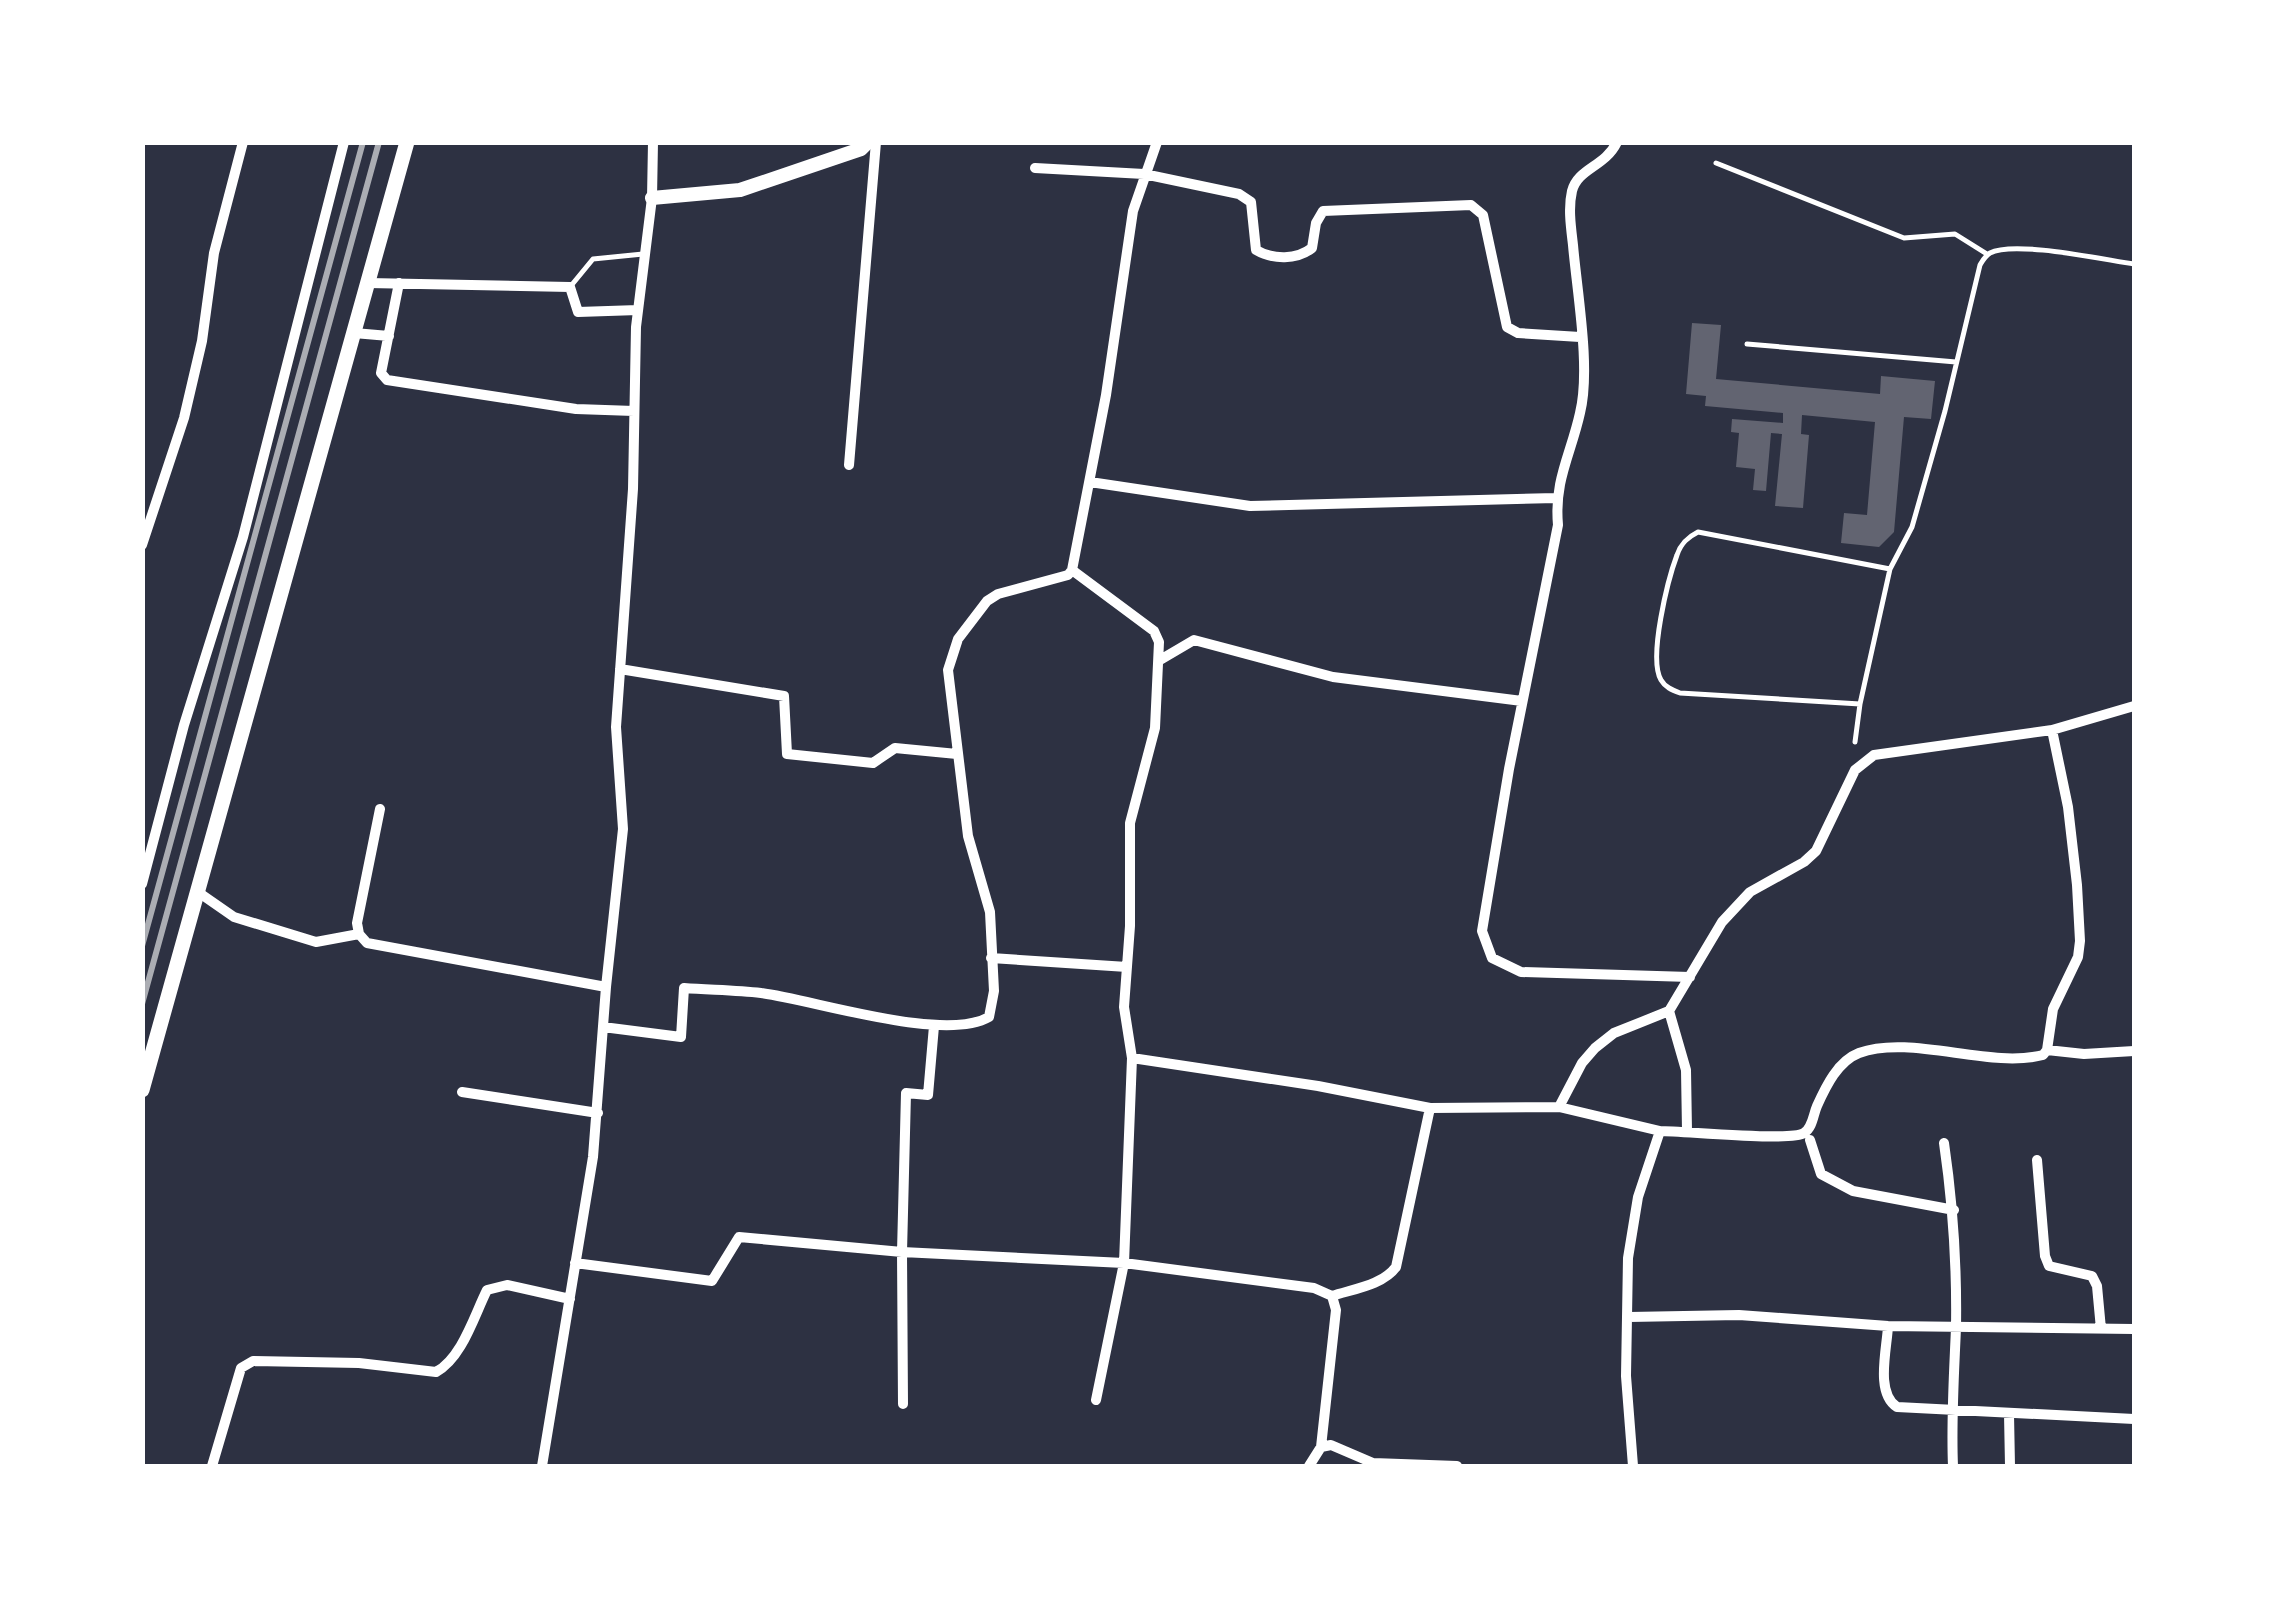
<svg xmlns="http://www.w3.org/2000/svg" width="2277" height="1609" viewBox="0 0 2277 1609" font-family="Lora,serif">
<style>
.building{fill:#626471}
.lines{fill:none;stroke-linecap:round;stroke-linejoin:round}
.service{stroke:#fff;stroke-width:5}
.minor{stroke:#fff;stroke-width:10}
.tertiary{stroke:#fff;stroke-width:14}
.secondary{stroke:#fff;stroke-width:15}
.rail{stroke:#abadb3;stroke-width:6}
</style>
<rect width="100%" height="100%" fill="#2d3142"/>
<path class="building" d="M1692 323 1721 325 1716 379 1880 394 1881 376 1935 381 1931 419 1904 417 1894 532 1879 547 1841 543 1844 513 1867 515 1875 422 1802 415 1801 434 1809 435 1803 508 1775 506 1782 434 1771 433 1766 491 1753 490 1755 469 1736 467 1739 433 1731 432 1732 419 1783 423V413L1705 406 1706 396 1686 394Z"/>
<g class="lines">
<path class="service" d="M1716 163 1904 238 1955 234 1987 254
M570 287 593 259 643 254
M1747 344 1956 362
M1890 569 1698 532C1688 537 1681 543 1677 555 1668 579 1648 658 1661 680 1665 687 1672 690 1680 693L1860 704 1890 569 1912 527 1945 411 1980 265C1983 260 1985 256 1990 253 2014 240 2105 260 2134 264
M1855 742 1860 704"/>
<path class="minor" d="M1617 142C1605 167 1578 168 1572 191 1568 208 1571 228 1573 245 1577 292 1591 369 1580 413 1571 454 1554 480 1558 525L1509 769 1482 931 1492 958 1521 972 1690 977
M1035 168 1144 174 1239 194 1251 202 1256 250C1273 260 1297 260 1312 248L1316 223 1323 211 1471 205 1483 215 1507 327 1518 333 1580 337
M368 283 570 287 578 312 638 310
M399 283 381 373 387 380 576 409 634 411
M354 333 389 336
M849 465 876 142
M1090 482 1250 506 1556 498
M142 545 184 418 202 341 214 253 243 142
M1072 570 1154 631 1159 642 1155 728 1130 823V926L1124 1007 1132 1058
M1160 660 1194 640 1333 677 1522 701
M620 669 784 696 787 754 873 763 895 748 957 754
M380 809 357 923 359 934 367 943 606 987
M142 884 184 725 243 537 344 142
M198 892 234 917 316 942 359 934
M991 958 1127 967
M1669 1011 1686 1070 1687 1131
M603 1027 681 1037 684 988C710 990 736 990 761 993 815 1000 944 1043 989 1017L994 991 990 912 968 836 948 670 958 639 987 601 998 594 1068 575 1072 570 1106 395 1133 211 1157 142
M2047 1050 2084 1054 2134 1051
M462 1092 598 1113
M1660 1131C1685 1131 1790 1142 1804 1133 1813 1127 1813 1115 1817 1106 1826 1086 1838 1061 1859 1053 1911 1034 1989 1069 2043 1055L2047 1050 2053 1009 2078 957 2080 941 2077 885 2068 807 2052 730
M1810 1140 1821 1174 1853 1191 1954 1210
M1944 1143C1953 1205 1957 1266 1956 1328 1954 1375 1951 1420 1953 1466
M2037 1160 2045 1256 2049 1266 2092 1276 2097 1286 2101 1329
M575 1263 712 1281 739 1237 902 1252 1124 1263 1096 1400
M1332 1296C1353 1289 1383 1285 1396 1267L1430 1108
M1629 1317 1739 1315 1888 1326 2134 1329
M1888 1326C1887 1349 1875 1393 1897 1407L2134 1419
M903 1404 902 1252 906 1093 928 1095 934 1026
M2009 1414 2010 1466
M1321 1447 1336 1310 1332 1296 1314 1288 1124 1263 1132 1058 1318 1086 1430 1108 1559 1107
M212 1466 241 1368 253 1361 359 1363 436 1372C462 1358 474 1316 487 1290L507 1285 570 1299
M542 1466 593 1157 606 987 623 829 616 727 633 489 636 327 652 198 653 142
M1309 1466 1321 1447 1331 1445 1373 1463 1457 1466
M1633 1466 1626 1376 1628 1258 1638 1197 1660 1131 1559 1107 1582 1063 1595 1048 1614 1033 1669 1011 1722 922 1750 892 1804 862 1816 851 1855 770 1874 755 2052 730 2134 706"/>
<path class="tertiary" d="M652 198 740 190 861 149 868 142"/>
<path class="secondary" d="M142 1090 407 142"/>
<path class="rail" d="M142 946 363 142
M142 1004 379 142"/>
</g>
<rect width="2277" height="1609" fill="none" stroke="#ffffff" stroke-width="290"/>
</svg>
